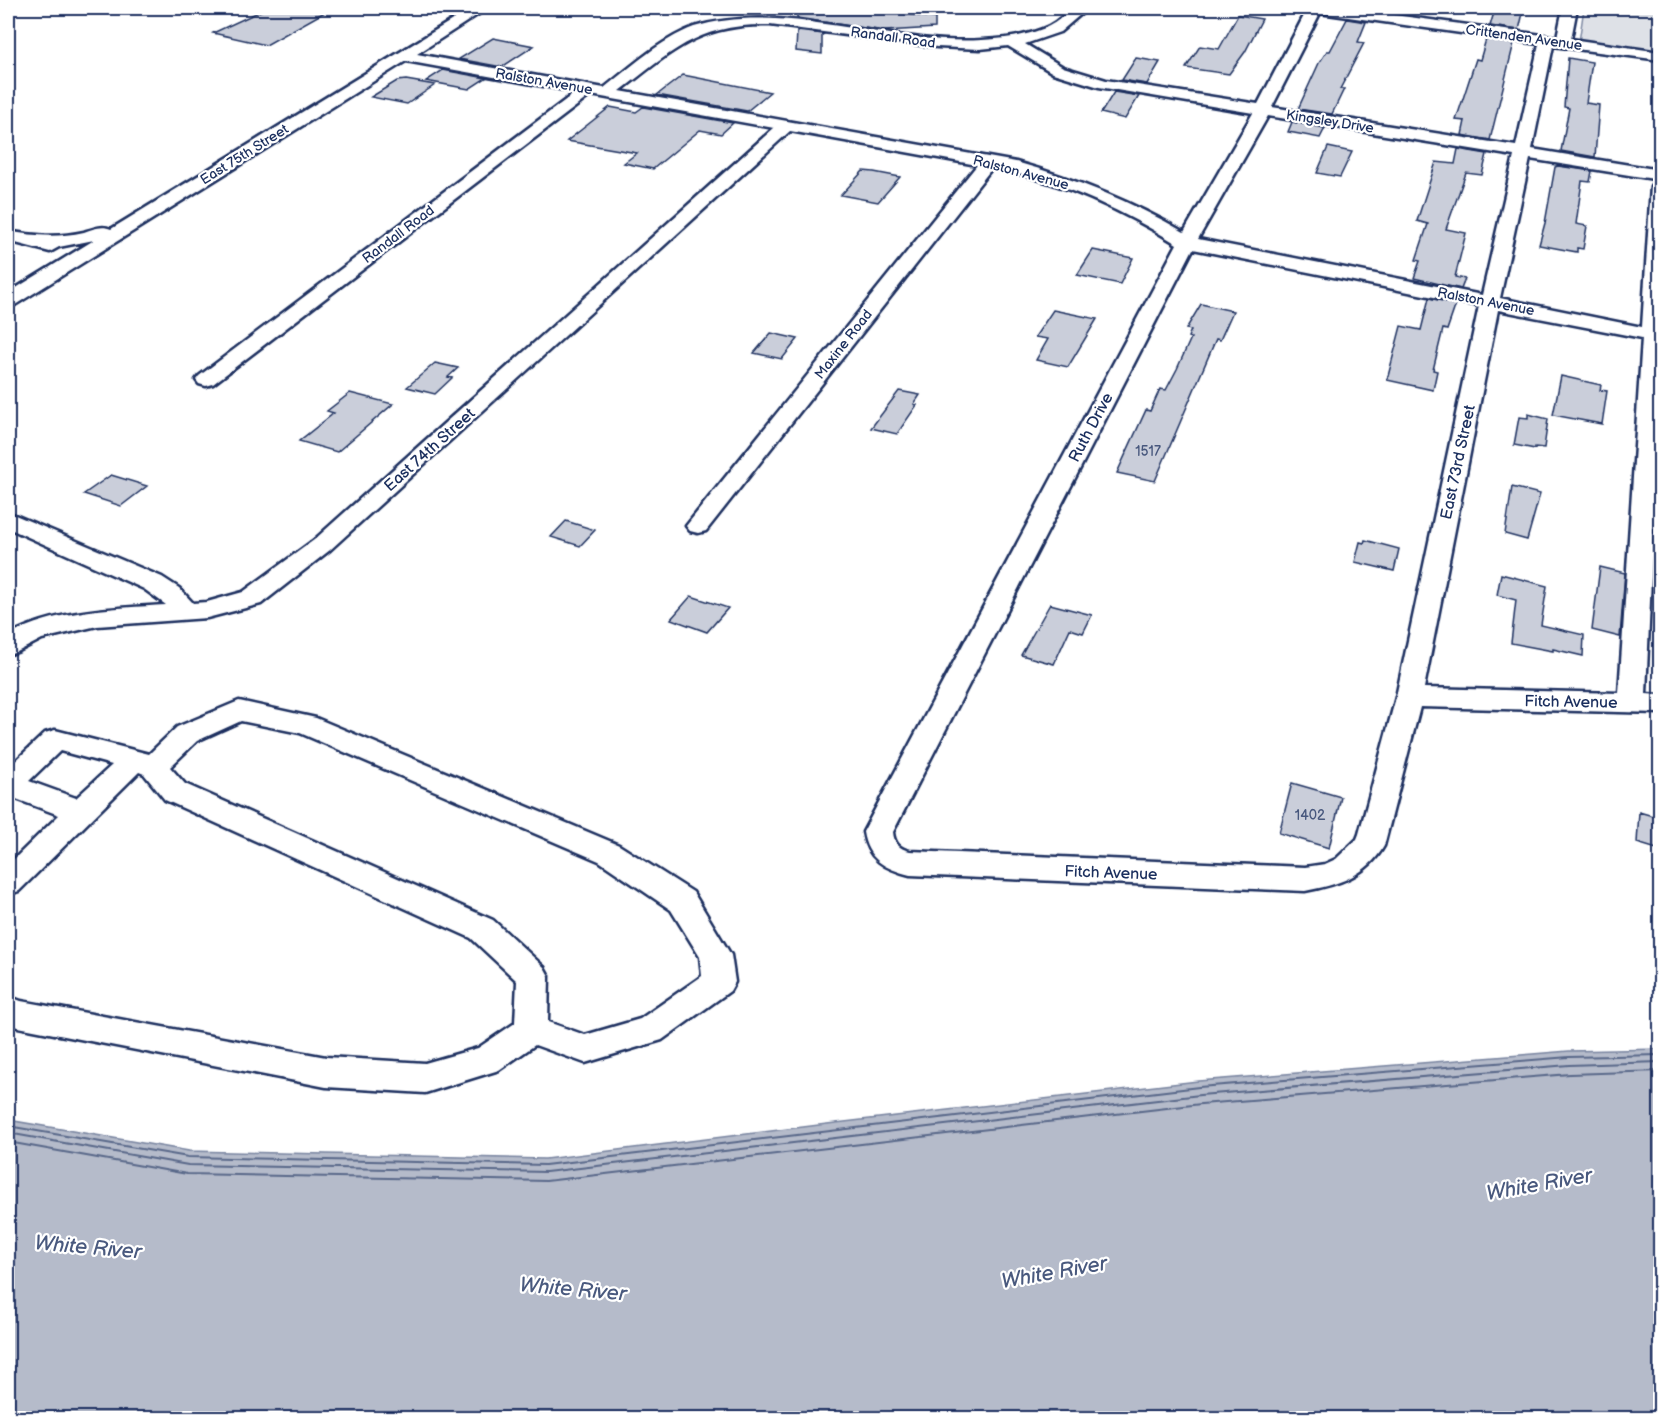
<svg xmlns="http://www.w3.org/2000/svg" width="1668" height="1426" viewBox="0 0 1668 1426" font-family="'Balsamiq Sans',sans-serif">
<style>
.green{fill:#dee1e7;stroke:#7c88a2;stroke-width:1.5}
.water{fill:#b5bbca;stroke:#77839f;stroke-width:1.5}
.lines{fill:none;stroke-linecap:round;stroke-linejoin:round}
.shore{stroke:#596789;stroke-width:2}
.building{fill:#caceda;stroke:#1b2f5e;stroke-width:1.5}
.minor-casing{stroke:#1b2f5e;stroke-width:5}
.minor{fill:#fff;fill-rule:evenodd}
.labels{text-anchor:middle;stroke-width:4.5;stroke-linejoin:round;paint-order:stroke}
.far-street-label{font-size:14px;fill:#1b2f5e;stroke:#fff}
.number-label{font-size:14px;fill:#47577d}
.street-label{font-size:16px;fill:#1b2f5e;stroke:#fff}
.near-water-label{font-size:21px;font-style:italic;fill:#49597e;stroke:#fff}
</style>
<rect width="100%" height="100%" fill="#fff"/>
<filter id="ink" filterUnits="userSpaceOnUse"><feTurbulence type="fractalNoise" baseFrequency=".0167" numOctaves="2"/><feDisplacementMap in="SourceGraphic" scale="12" xChannelSelector="R" yChannelSelector="G"/><feConvolveMatrix kernelMatrix="1 2 1 2 8 2 1 2 1" color-interpolation-filters="sRGB"/></filter>
<g filter="url(#ink)">
<path class="green" d="M1584 8H1660V53L1579 42Z"/>
<path class="water" d="M1660 1049V1414L1653 1418H8V1120L189 1151 545 1159 827 1124 1198 1081 1569 1051Z"/>
<g class="lines">
<path class="shore" d="M8 1126 188 1157 545 1165 1199 1087 1569 1057 1660 1055
M8 1133 188 1165 546 1172 1200 1095 1569 1065 1660 1062
M8 1142 187 1174 546 1181 1201 1104 1570 1074 1660 1071"/>
</g>
<path class="building" d="M267 8H332L266 45 213 33Z
M797 8H860L935 18V28L885 31 797 18Z
M1495 9 1523 13 1519 30 1490 26Z
M1238 15 1262 19 1245 52 1229 74 1186 68 1200 46 1219 49Z
M1347 19 1366 22 1358 42 1364 43 1340 89H1344L1332 114 1298 109 1319 63 1327 51H1330Z
M797 31 824 34 822 35V54L796 51Z
M493 38 534 46 502 67 459 59Z
M1486 39 1514 43 1490 140 1462 135 1465 121 1456 120 1476 59 1480 60Z
M1136 58 1160 62 1147 84 1122 80Z
M1568 58 1592 62 1586 103 1599 105 1595 157 1561 151 1569 108 1564 107Z
M443 70 486 78 469 89 426 81Z
M683 75 770 92 747 111 657 95Z
M406 80 435 85 407 104 371 97 397 81Z
M1114 92 1139 96 1125 119 1101 113Z
M610 107 636 112 643 107 733 123 721 134 700 130 653 169 624 163 637 153 567 141Z
M1292 122 1325 128 1320 138 1294 133 1288 132Z
M1328 147 1352 152 1340 177 1317 173Z
M1458 149 1487 154 1482 175 1466 173 1446 229 1466 233 1455 277 1465 279 1461 289 1414 278 1420 261 1416 260 1428 224 1417 221 1436 162 1455 164Z
M1558 166 1592 171 1590 182 1582 181 1576 224 1587 226 1583 249 1577 248V252L1539 245 1545 223 1555 167Z
M863 171 874 172 900 177 878 202 841 195Z
M1093 250 1133 258 1120 284 1077 275Z
M1429 298 1456 304 1447 330 1443 329 1433 370 1437 371 1433 390 1387 380 1401 326 1421 330Z
M1201 304 1233 311 1220 340 1216 339 1155 481 1117 473 1146 410 1150 411 1160 389 1166 390 1177 369 1191 338 1188 337 1191 330 1186 329Z
M1053 310 1097 319 1068 367 1036 360 1048 339 1035 337Z
M771 333 798 339 782 359 754 353Z
M435 363 458 368 448 377 452 378 435 394 407 387Z
M1561 376 1601 385 1600 390 1607 391 1602 424 1553 415Z
M899 391 920 395 914 404 917 405 897 434 871 428Z
M350 393 393 404 337 452 299 441 334 413 327 411Z
M1528 414 1548 419 1544 448 1535 447V449L1514 445 1519 417 1528 418Z
M111 475 147 486 121 506 84 494Z
M1512 487 1540 494 1527 540 1505 534Z
M566 521 595 530 580 546 551 537Z
M1365 540 1399 549 1394 571 1355 562 1360 542 1364 543Z
M1600 567 1625 573 1620 637 1592 630Z
M1501 574 1547 586 1541 625 1584 635 1583 656 1553 649V651L1511 643 1516 600 1497 595Z
M691 596 728 608 707 632 671 619Z
M1050 604 1092 615 1083 633 1070 629 1054 664 1021 655Z
M1292 783 1341 797 1329 848 1279 833Z
M1639 812 1660 818V850L1637 843Z"/>
<g class="lines">
<defs>
<path id="minor" d="M472 8H488L417 54 604 88C632 66 660 40 694 27 784 0 889 46 982 40 1004 39 1029 36 1049 26 1067 17 1063 8 1088 8L1060 32 1025 44 1063 67 1106 80 1258 104 1308 8H1342L1557 37 1563 8H1577L1571 39 1660 52V60L1553 46 1532 149 1660 170V180L1530 159 1500 298 1642 327 1651 186 1654 182 1660 181V367L1646 694 1660 695V713L1420 707 1384 846C1367 876 1337 885 1305 891L910 875C885 869 867 859 863 832L1177 244C1120 209 1058 180 992 168L706 531 698 533 690 531 686 526 690 521 977 165 790 131 330 550 261 604 207 618 97 626 42 639 17 652 8 655V635C55 610 113 608 166 605L144 589 8 528V512L162 577 179 588 193 603 207 602 243 592 314 540 774 128 591 95 213 384 206 386 199 384 196 380 199 376 576 92 406 61 15 305 8 307V293L94 240 59 247 50 252 8 241V231C34 236 57 238 84 232 93 229 102 225 111 229ZM1320 13 1539 44 1516 146 1272 107ZM770 25 937 47 980 49 1008 46 1053 73 1099 87 1253 113 1184 232C1131 201 1075 179 1016 162L620 91C672 51 699 23 770 25ZM1268 116 1514 156 1482 295 1198 239ZM1193 249 1479 306 1396 697 1359 834 1357 839 1336 859 1325 864 1305 867 910 851C899 849 894 843 893 832ZM1498 310 1642 338 1619 693 1424 688Z
M239 701 316 718 619 845 693 892 731 955 735 982 730 991 662 1040 585 1063 535 1045 499 1070 425 1093 326 1087 8 1025V996L21 1001 326 1057 425 1063 478 1048 515 1023 517 981 471 938 165 800 144 774 139 772 19 891 8 895V865L59 815 8 796V768L45 733 55 730 149 754 177 727ZM241 721 300 733 599 861 671 910 700 957 702 976 640 1019 585 1035 548 1022 549 976 544 967 493 920 185 784 170 767 197 741ZM60 751 112 765 76 798 29 781Z"/>
</defs>
<use href="#minor" class="minor-casing"/>
<use href="#minor" class="minor"/>
</g>
</g>
<g class="labels">
<g class="far-street-label">
<text transform="translate(893 37) rotate(8)" y="5">Randall Road</text>
<text transform="translate(1524 37) rotate(8)" y="5">Crittenden Avenue</text>
<text transform="translate(544 81) rotate(10)" y="5">Ralston Avenue</text>
<text transform="translate(1330 121) rotate(9)" y="5">Kingsley Drive</text>
<text transform="translate(244 154) rotate(-32)" y="5">East 75th Street</text>
<text transform="translate(1021 172) rotate(15)" y="5">Ralston Avenue</text>
<text transform="translate(398 234) rotate(-37)" y="5">Randall Road</text>
<text transform="translate(1486 301) rotate(11)" y="5">Ralston Avenue</text>
<text transform="translate(843 344) rotate(-52)" y="5">Maxine Road</text>
</g>
<g class="number-label">
<text x="1148" y="456">1517</text>
<text x="1310" y="820">1402</text>
</g>
<g class="street-label">
<text transform="translate(1090 427) rotate(-62)" y="6">Ruth Drive</text>
<text transform="translate(429 449) rotate(-42)" y="6">East 74th Street</text>
<text transform="translate(1457 462) rotate(-78)" y="6">East 73rd Street</text>
<text transform="translate(1571 701) rotate(1)" y="6">Fitch Avenue</text>
<text transform="translate(1111 872) rotate(2)" y="6">Fitch Avenue</text>
</g>
<g class="near-water-label">
<text transform="translate(1539 1184) rotate(-10)" y="7">White River</text>
<text transform="translate(88 1247) rotate(5)" y="7">White River</text>
<text transform="translate(1054 1272) rotate(-10)" y="7">White River</text>
<text transform="translate(573 1289) rotate(5)" y="7">White River</text>
</g>
</g>
<rect width="1668" height="1426" fill="none" stroke="#fff" stroke-width="30"/>
<rect x="15" y="15" width="1638" height="1396" fill="none" stroke="#1b2f5e" stroke-width="2" filter="url(#ink)"/>
</svg>
